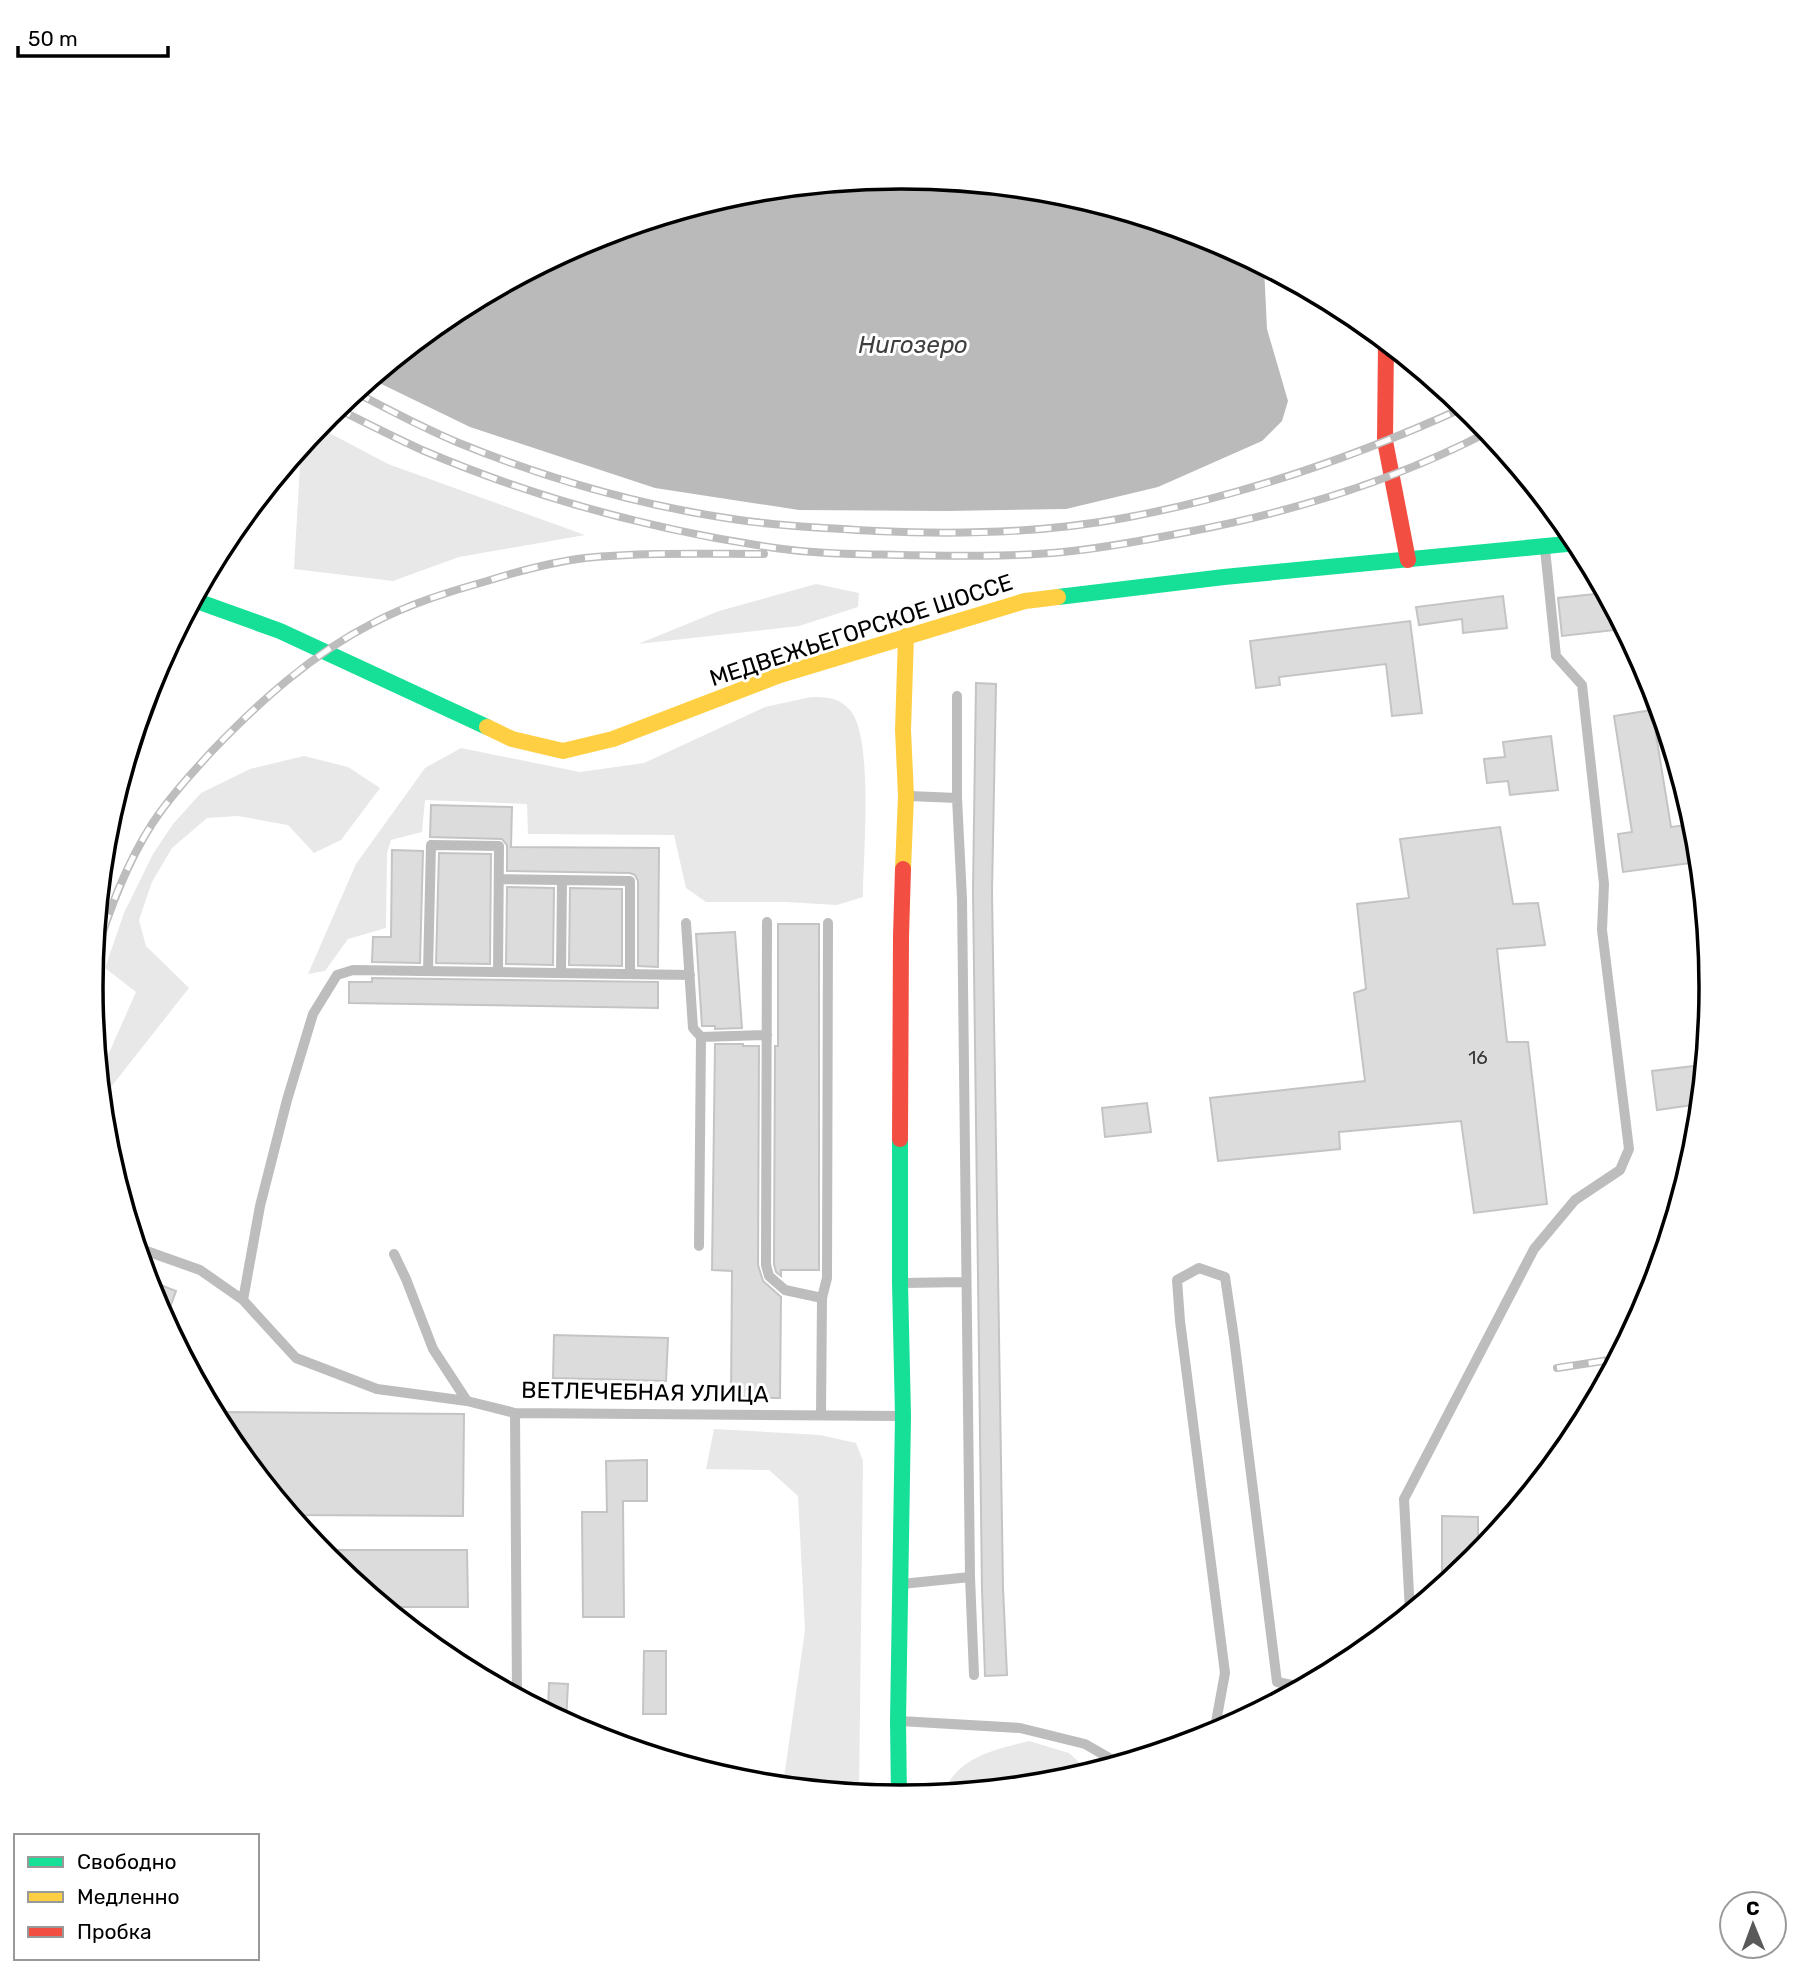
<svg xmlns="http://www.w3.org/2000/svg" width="1802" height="1974" viewBox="0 0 1802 1974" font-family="Rubik,sans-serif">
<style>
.green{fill:#e8e8e8}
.water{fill:#bababa}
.building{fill:#dcdcdc;stroke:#c4c4c4;stroke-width:2}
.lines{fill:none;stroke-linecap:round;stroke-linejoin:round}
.lane{stroke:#bdbdbd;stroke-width:10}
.fast{stroke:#16e098;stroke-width:16}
.slow{stroke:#ffcf43;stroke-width:16}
.jam{stroke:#f24e42;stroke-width:16}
.rail-casing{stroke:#bdbdbd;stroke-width:8}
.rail{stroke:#fff;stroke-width:5;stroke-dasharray:16;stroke-linecap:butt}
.labels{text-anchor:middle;stroke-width:6;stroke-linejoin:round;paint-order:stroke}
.number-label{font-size:19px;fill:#373737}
.street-label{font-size:23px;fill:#000;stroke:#fff}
.water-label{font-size:24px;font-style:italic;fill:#3e3e3e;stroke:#fff}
.rim{fill:none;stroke:#000;stroke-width:3.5}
</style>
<rect width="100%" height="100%" fill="#fff"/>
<path class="green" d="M318 427 388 464 585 535 459 557 393 581 294 569 301 448Z
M816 584 859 593 858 607 799 626 638 644 719 611Z
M811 697C827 697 838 697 850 710 874 737 863 858 863 897L837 905 786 902H706L686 888 674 835 528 834 527 804 425 800 422 832 391 840 387 853 386 928 348 939 325 971 308 974 356 864 425 768 461 748 580 772 644 763 765 707Z
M304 756 348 767 380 788 341 840 314 853 288 825 238 816 207 818 172 848 152 882 139 920 146 946 189 988 107 1092 102 1095 100 1079 105 1062 136 992 105 968 124 913 153 854 173 824 201 793 250 769Z
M714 1429 820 1435 856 1443 863 1461 859 1793 783 1785 805 1630 798 1496 769 1470 706 1469Z
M1029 1741 1069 1753 1090 1772 1059 1782 944 1793C956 1757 997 1749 1029 1741Z"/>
<path class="water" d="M901 177 1059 193 1211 239 1264 267 1267 329 1288 401 1282 421 1262 441 1158 487 1066 509 947 511 799 510 655 488 470 427 371 379 451 313 591 239 743 192Z"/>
<path class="building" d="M1604 593 1624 629 1562 636 1558 598Z
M1503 596 1507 628 1463 633 1462 619 1419 625 1416 607Z
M1410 621 1422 713 1392 716 1386 664 1279 677 1280 685 1256 688 1250 641Z
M976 683 996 684 992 892 1003 1588 1007 1675 985 1676 982 1589 973 890Z
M1652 710 1671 827 1694 824 1699 862 1623 872 1618 834 1632 832 1614 716Z
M1551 736 1558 790 1510 795 1508 781 1487 783 1484 759 1505 757 1503 742Z
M431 805 512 807 511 847 659 848 658 967 638 966V881L635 875 630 873 507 871V845L502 839 430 837Z
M1500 827 1513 904 1538 903 1545 945 1497 949 1507 1042H1528L1547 1204 1474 1213 1461 1121 1339 1132 1340 1149 1218 1161 1210 1098 1365 1081 1354 993 1366 989 1357 904 1409 898 1400 839Z
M392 850 423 851 420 963 372 962 373 937H391Z
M439 853 491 854 490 964 436 963Z
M507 887 554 888 553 965 506 964Z
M570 888 622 889V966L569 965Z
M778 924H819V1270H781V1276L776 1272 774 1264 775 1046H778Z
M735 932 742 1028 715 1029V1026H702L696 934Z
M372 978 658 982V1008L349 1003V982H372Z
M715 1044H743V1046H759L758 1265 763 1281 781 1297 780 1398 731 1397 732 1271 712 1270Z
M1703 1065 1699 1104 1657 1110 1652 1071Z
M1147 1103 1151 1132 1105 1137 1102 1108Z
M148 1280 176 1291 165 1321 153 1297Z
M554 1335 668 1338 666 1381 553 1378Z
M214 1412 464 1414 463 1516 291 1515 227 1437Z
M647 1460V1501H623L624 1617H583L582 1512H607L606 1461Z
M1442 1516 1478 1517V1555L1442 1586Z
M337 1550H467L468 1607H386L337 1567Z
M644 1651H666V1714H643Z
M549 1683 568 1684 566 1722 548 1712Z"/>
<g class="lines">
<path class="lane" d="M957 696V798L962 899 970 1577 974 1675
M909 796 957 798
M499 879 630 881V974
M767 922 766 1265 769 1276 785 1290 822 1298
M686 923 693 1028 701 1037
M428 971 431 845 499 846 498 972
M561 973 562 880
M699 1246 701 1037 767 1035
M138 1248 200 1270 243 1300 296 1358 377 1389 467 1401 515 1413 901 1416
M394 1254 406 1279 433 1349 467 1401
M903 1283 965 1282
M243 1300 260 1206 287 1100 313 1014 337 975 353 970 690 975
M515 1413 517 1696
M821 1415 822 1298 827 1278 828 923
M902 1584 970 1577
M1410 1612 1404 1499 1534 1249 1575 1200 1620 1170 1629 1149 1602 930 1604 884 1582 685 1556 656 1545 549
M900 1721 1020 1728 1085 1744 1118 1763
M1214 1733 1225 1673 1180 1321 1177 1280 1199 1268 1225 1277 1234 1338 1277 1682 1302 1687"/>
<path class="fast" d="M1058 597 1224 577 1577 543
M194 600 280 631 487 727
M899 1797 898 1721 903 1416 900 1283V1139"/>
<path class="slow" d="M487 727 512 739 563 751 613 739 780 675 1025 601 1058 597
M903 869 906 796 903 730 906 636"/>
<path class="jam" d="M1386 342 1385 441 1408 560
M900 1139 901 936 903 869"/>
<defs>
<path id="rail" d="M355 392C389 410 423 428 459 443 545 478 635 504 726 518 775 526 826 528 876 531 959 535 1043 533 1124 518 1243 496 1355 457 1465 407
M336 408C364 422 393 437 422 450 534 498 654 530 775 548 816 554 858 554 900 555 954 556 1009 557 1063 552 1105 548 1146 540 1187 532 1292 512 1394 481 1488 432
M94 960C108 913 125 866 152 824 169 798 191 774 212 751 259 702 312 654 373 623 409 604 448 592 487 581 519 571 552 562 585 558 644 552 705 554 764 554
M1557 1368 1616 1359"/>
</defs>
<use href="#rail" class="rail-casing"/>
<use href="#rail" class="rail"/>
</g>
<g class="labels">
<g class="number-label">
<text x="1478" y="1064">16</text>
</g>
<g class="street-label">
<text transform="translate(861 630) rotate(-18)" y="8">МЕДВЕЖЬЕГОРСКОЕ ШОССЕ</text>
<text transform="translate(645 1392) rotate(1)" y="8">ВЕТЛЕЧЕБНАЯ УЛИЦА</text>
</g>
<g class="water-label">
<text x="913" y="353">Нигозеро</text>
</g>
</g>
<path d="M0 0H1802V1974H0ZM103 987a798 798 0 1 1 1596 0a798 798 0 1 1-1596 0Z" fill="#fff" fill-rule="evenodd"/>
<path class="rim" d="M103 987a798 798 0 1 1 1596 0a798 798 0 1 1-1596 0Z"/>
<rect x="14" y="1834" width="245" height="126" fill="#ffffff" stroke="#999999" stroke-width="2"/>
<rect x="28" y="1857" width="35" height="10" fill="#16e098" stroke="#999999" stroke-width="2"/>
<text x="77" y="1869" font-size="21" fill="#000000">Свободно</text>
<rect x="28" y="1892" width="35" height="10" fill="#ffcf43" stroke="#999999" stroke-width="2"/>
<text x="77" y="1904" font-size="21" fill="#000000">Медленно</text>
<rect x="28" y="1927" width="35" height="10" fill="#f24e42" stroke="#999999" stroke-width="2"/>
<text x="77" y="1939" font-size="21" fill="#000000">Пробка</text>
<g transform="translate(1753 1925) rotate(359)"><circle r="33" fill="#ffffff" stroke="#999999" stroke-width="2"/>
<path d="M0-5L12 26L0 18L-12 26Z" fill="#595959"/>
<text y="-10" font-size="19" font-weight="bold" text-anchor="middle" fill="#000000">С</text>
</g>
<path d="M18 46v10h150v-10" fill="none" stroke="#000000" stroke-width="3.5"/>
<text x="28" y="46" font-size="21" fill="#000000" stroke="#ffffff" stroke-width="5" paint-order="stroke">50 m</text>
</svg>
